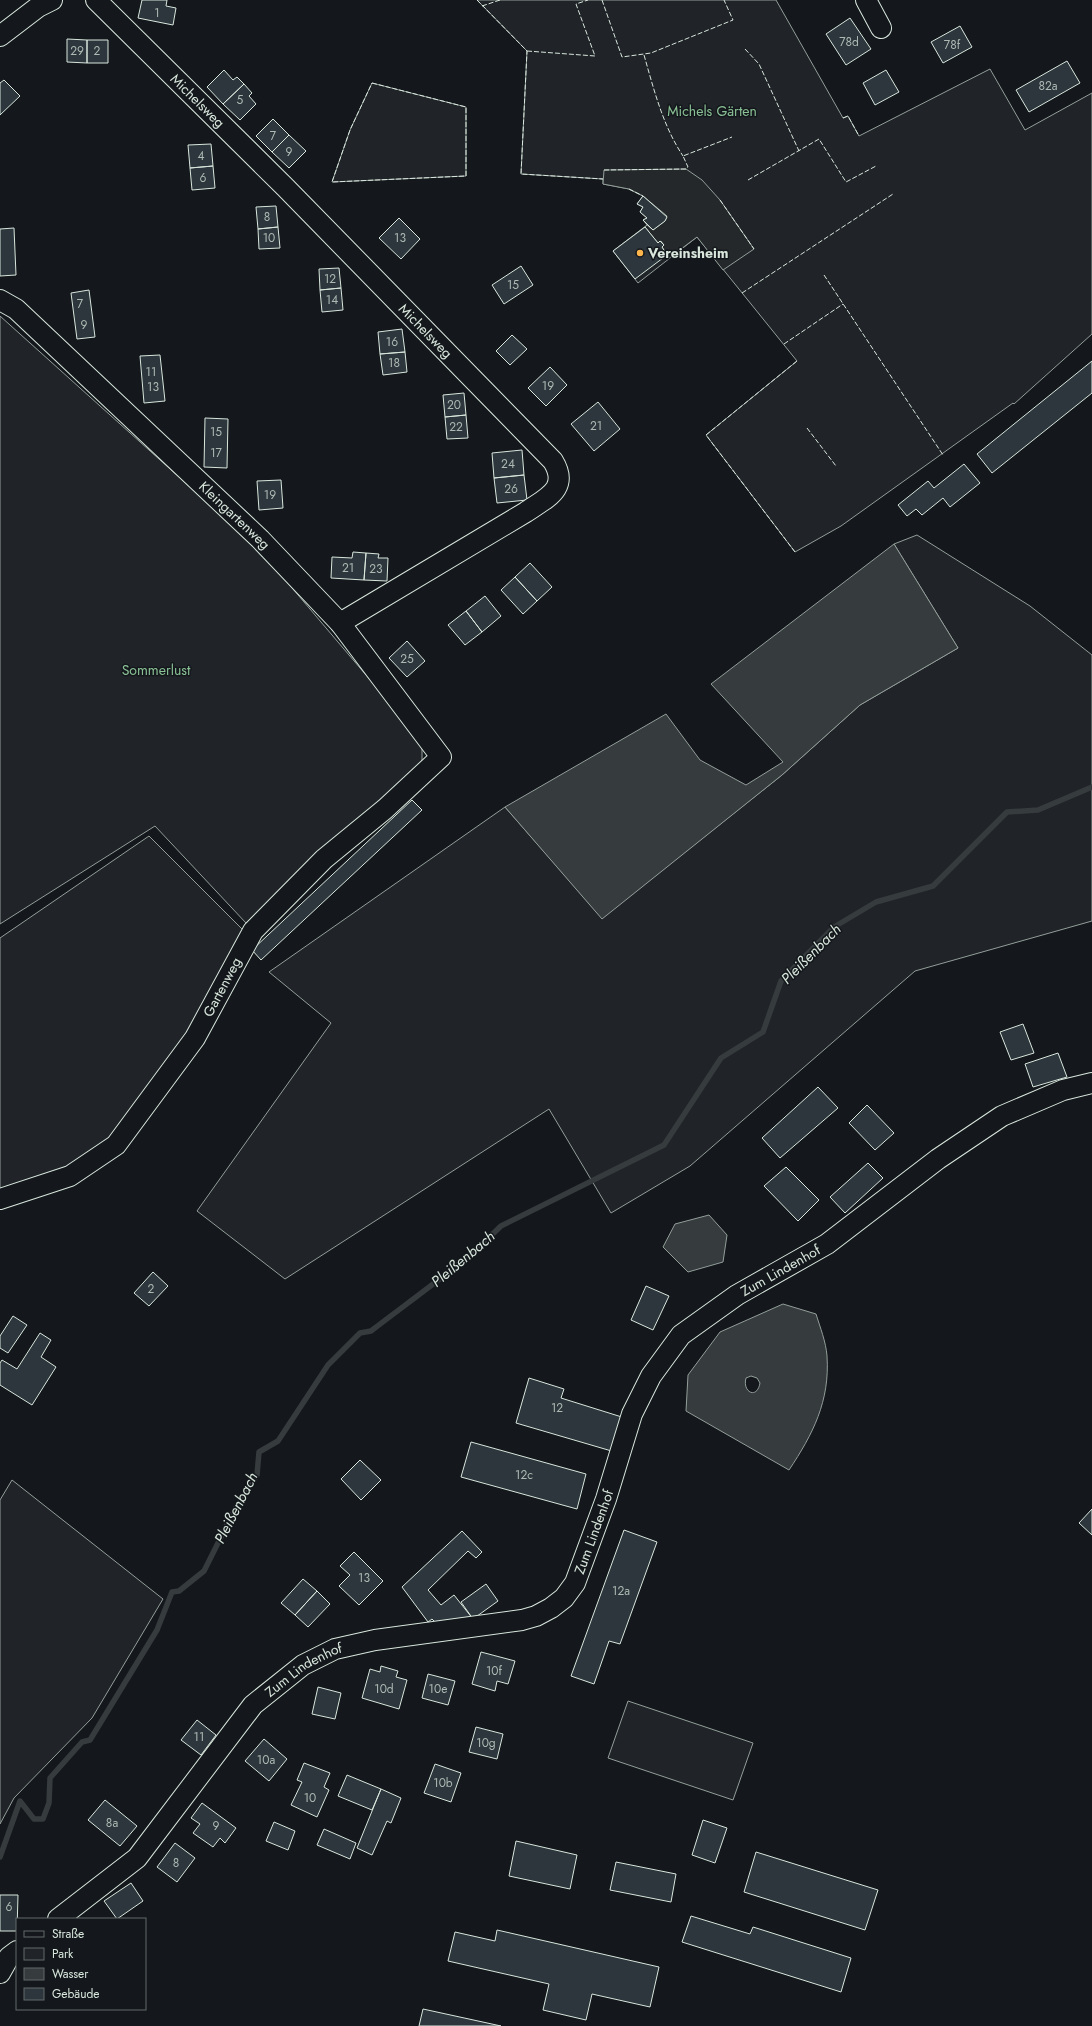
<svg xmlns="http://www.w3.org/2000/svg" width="1092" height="2026" viewBox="0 0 1092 2026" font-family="Jost,sans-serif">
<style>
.green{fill:#202428;stroke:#939e99}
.parking{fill:#24282b;stroke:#939e99}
.water{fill:#363b3e;stroke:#939e99;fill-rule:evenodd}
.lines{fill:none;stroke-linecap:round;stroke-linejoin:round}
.stream{stroke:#363b3e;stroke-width:5.5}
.building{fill:#2c363c;stroke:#d8e6dc}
.minor-casing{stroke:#d8e6dc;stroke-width:22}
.minor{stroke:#14181c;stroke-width:20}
.fence{stroke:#d8e6dc;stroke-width:1;stroke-dasharray:5 2;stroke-linecap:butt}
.poi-dot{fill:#ffb74d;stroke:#14181c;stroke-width:1.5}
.labels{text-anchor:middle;stroke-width:3;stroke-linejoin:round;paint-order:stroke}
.number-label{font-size:12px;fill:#adbab4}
.street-label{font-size:14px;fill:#d8e6dc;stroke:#14181c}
.park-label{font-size:14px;fill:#8ac095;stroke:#14181c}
.poi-label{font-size:14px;font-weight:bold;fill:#d8e6dc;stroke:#14181c;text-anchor:start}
.water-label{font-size:15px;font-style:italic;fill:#d8e6dc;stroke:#14181c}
</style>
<rect width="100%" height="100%" fill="#14181c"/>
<path class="green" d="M477 0H776L843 118 848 116 859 136 990 69 1025 130 1092 93V334L1014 404 1013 403 841 526 795 552 706 435 797 361 697 237 638 283 613 251 647 225 643 220 647 218 640 212 643 207 637 204 643 196 629 189 603 184V179L521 174 527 51Z
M372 83 466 107V176L332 182 350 130Z
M0 316 259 549 422 741V764L246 923 155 826 0 924Z
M917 535 1030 606 1092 655V921L915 971 690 1166 611 1213 549 1109 285 1279 197 1211 331 1023 269 972 505 807 602 918 782 775 860 705 958 648 894 544Z
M149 836 243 930 191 1034 110 1144 65 1173 0 1194V938Z
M12 1480 163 1599 92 1718 14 1798 0 1824V1500Z
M628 1701 753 1743 733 1800 608 1758Z"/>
<path class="parking" d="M686 169 702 180 720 200 754 249 723 270 697 237 669 258 662 247 664 245 661 241 658 243 645 227 647 225 653 230 665 221 667 216 643 196 629 189 603 184 604 170Z"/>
<path class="water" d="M894 544 958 648 860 705 782 775 602 919 505 807 666 714 700 760 746 785 783 762 711 684Z
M709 1215 727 1235 723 1262 688 1272 663 1247 675 1224Z
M783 1304 816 1314C820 1327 826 1342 827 1356 830 1401 813 1434 789 1470L686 1411 688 1375 720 1332ZM751 1376 757 1378 760 1383C757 1400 742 1392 746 1378Z"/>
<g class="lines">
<path class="stream" d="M0 1857 20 1801 34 1819H43L49 1803 50 1778 82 1742 90 1740 157 1630 172 1592 179 1591 204 1571 234 1511 257 1475 259 1452 278 1441 328 1365 360 1333 371 1331C415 1297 462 1265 501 1226L664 1145 721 1058 763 1032 781 981 834 927 876 902 933 886 1007 812 1038 810 1092 787"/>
</g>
<path class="building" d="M142 0H167L166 6 176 8 173 25 138 18Z
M850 18 871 49 846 65 826 34Z
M960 26 972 47 943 63 931 42Z
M67 39 87 40V63L67 62Z
M87 40H108V63H87Z
M1067 61 1080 83 1029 112 1016 90Z
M224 70 233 80 237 77 244 84 223 104 207 87Z
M886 70 899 92 875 105 863 83Z
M4 80 20 96 0 115V83Z
M244 84 252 93 249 96 256 104 240 120 223 104Z
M273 119 289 135 272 152 256 136Z
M289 135 306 151 289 168 272 152Z
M211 144 213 166 190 168 188 145Z
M213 166 215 188 192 190 190 168Z
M643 196 667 217 665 221 653 230 643 220 647 218 640 212 643 207 637 204Z
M276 206 278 227 258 229 256 207Z
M399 218 420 239 401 259 379 238Z
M278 227 280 248 259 249 258 229Z
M645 227 658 243 660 241 664 245 662 247 667 255 635 279 613 251Z
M14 228 16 275 0 276V229Z
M521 266 533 285 504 304 492 285Z
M339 268 341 288 320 290 319 269Z
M341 288 343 310 322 312 320 290Z
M89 290 95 337 77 339 71 293Z
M402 329 405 352 380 354 378 332Z
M512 335 527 349 510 365 496 351Z
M405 352 407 372 383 375 380 354Z
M160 355 165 401 144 403 140 356Z
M1092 361V393L992 473 977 454Z
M550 367 567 385 546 406 528 388Z
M464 393 466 415 445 417 443 395Z
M598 402 620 429 594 451 571 424Z
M466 415 468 438 447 439 445 417Z
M205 418 228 419 227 468 204 467Z
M522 450 524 475 494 478 492 453Z
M964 464 980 483 950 507 943 498 922 515 916 509 907 516 898 505 928 481 934 488Z
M524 475 527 500 497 503 494 478Z
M281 480 283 508 259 510 257 481Z
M353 552 366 553 364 580 331 578 332 557 352 558Z
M366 553 379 554 378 558H388L387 581 364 580Z
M530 563 552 587 537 601 515 577Z
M515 577 537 601 523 614 501 590Z
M485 596 501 616 482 632 466 611Z
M466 611 482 632 465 645 448 625Z
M407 641 425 661 407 677 389 658Z
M412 800 422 810 261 960 252 950Z
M1023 1024 1034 1053 1011 1060 1000 1032Z
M1058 1053 1067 1077 1033 1087 1025 1064Z
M818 1087 838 1108 780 1158 762 1138Z
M867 1105 894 1133 875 1150 849 1123Z
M868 1163 883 1178 845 1213 830 1197Z
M786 1167 819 1200 798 1221 764 1186Z
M153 1272 168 1286 149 1306 134 1293Z
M646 1286 669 1296 653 1330 631 1320Z
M13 1316 27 1325 8 1353 0 1348V1336Z
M40 1333 51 1340 41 1357 56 1367 32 1405 0 1385V1363L2 1360 17 1369Z
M529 1378 564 1389 561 1398 625 1418 615 1452 516 1423Z
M471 1442 586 1474 577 1509 461 1477Z
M360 1460 381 1480 361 1500 341 1479Z
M1092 1509V1535L1079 1523Z
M624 1530 657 1542 620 1644 609 1641 594 1684 571 1676Z
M462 1531 482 1552 476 1558 468 1551 428 1590 441 1605 454 1595 473 1619 440 1627 432 1619 428 1622 402 1587Z
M354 1552 383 1581 359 1605 339 1586 350 1575 340 1566Z
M303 1579 317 1591 295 1615 281 1603Z
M486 1584 498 1601 473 1619 461 1602Z
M317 1591 330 1604 308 1627 295 1615Z
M481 1652 515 1661 508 1684 497 1681 495 1691 472 1684Z
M381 1666 398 1671 396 1677 407 1680 399 1709 362 1698 370 1669 380 1672Z
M428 1674 455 1681 448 1705 422 1698Z
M318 1687 341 1693 335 1719 312 1714Z
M197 1720 216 1735 201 1755 181 1740Z
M476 1727 503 1734 497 1759 469 1752Z
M264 1739 287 1759 269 1781 245 1761Z
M304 1763 330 1773 324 1787 329 1790 317 1817 291 1805 302 1782 297 1780Z
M435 1764 461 1773 451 1802 424 1793Z
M347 1775 381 1789 372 1810 338 1796Z
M381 1789 401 1798 391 1823 387 1821 372 1855 357 1848Z
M105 1800 137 1826 120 1846 88 1820Z
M202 1803 236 1828 225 1843 220 1838 213 1847 193 1833 200 1824 191 1818Z
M703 1820 727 1828 715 1863 692 1855Z
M274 1822 295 1831 288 1850 266 1841Z
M324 1829 356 1843 350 1859 317 1845Z
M516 1841 577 1855 570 1889 509 1876Z
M175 1843 195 1858 177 1882 157 1867Z
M756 1852 878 1890 865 1930 744 1892Z
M616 1862 676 1874 671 1902 610 1890Z
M131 1883 143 1901 117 1919 104 1901Z
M0 1895H18L17 1931H0Z
M691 1916 750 1934 753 1927 851 1958 841 1992 682 1942Z
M497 1930 659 1967 650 2007 592 1994 586 2020 543 2010 549 1984 448 1961 455 1932 495 1941Z
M423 2009 501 2026H419Z"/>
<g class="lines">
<defs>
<g id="minor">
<path id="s1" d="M96 0 285 187 553 461C570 489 546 498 526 512L340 623"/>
<path d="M866 0 881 28"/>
<path d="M0 36 38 7 52 0"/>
<path id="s2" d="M0 300 16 309 260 539 340 623 441 757 385 809 324 859 253 931 195 1038 116 1145 70 1176 0 1199"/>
<path id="s3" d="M58 1919 137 1858 253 1705 303 1665 335 1649 375 1640 522 1620 536 1616 551 1608 564 1598 575 1583 606 1499 632 1414 651 1376 681 1335 737 1295 827 1244 938 1159 1002 1116 1063 1090 1092 1083"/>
<path d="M0 1973 9 1957 17 1951"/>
</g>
</defs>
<use href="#minor" class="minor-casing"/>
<use href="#minor" class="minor"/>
<path class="fence" d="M477 0 527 51 521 174 603 179
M602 0 622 57 651 53 733 20 724 0
M482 6 500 0
M745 49 759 64 799 151
M527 51 595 56 576 4 588 0
M644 55C654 90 663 126 683 156
M372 83 466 107V176L332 182 350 130Z
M843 118 848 116 859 136
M604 170 686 169 688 167 683 156 732 137
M748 180 819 139 846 182 876 166
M629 189 643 196
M720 200 754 249
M824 275 943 455
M742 293 893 194
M784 344 843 304
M807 428 836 466
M795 552 706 435 797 361"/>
</g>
<circle class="poi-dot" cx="640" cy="253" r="4"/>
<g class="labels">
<g class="number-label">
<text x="157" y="17">1</text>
<text x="849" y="46">78d</text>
<text x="952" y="49">78f</text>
<text x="77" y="55">29</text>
<text x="97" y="55">2</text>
<text x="1048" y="90">82a</text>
<text x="240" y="104">5</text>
<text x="273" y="140">7</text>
<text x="289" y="156">9</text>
<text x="201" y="160">4</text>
<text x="203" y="182">6</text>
<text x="267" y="221">8</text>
<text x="269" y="242">10</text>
<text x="400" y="242">13</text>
<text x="330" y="283">12</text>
<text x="513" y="289">15</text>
<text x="332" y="304">14</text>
<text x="80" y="308">7</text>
<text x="84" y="329">9</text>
<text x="392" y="346">16</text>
<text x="394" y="367">18</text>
<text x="151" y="376">11</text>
<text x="548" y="390">19</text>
<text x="153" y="391">13</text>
<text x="454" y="409">20</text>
<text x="596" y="430">21</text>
<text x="456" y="431">22</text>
<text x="216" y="436">15</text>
<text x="216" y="457">17</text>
<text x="508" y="468">24</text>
<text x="511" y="493">26</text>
<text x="270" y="499">19</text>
<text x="348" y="572">21</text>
<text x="376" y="573">23</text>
<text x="407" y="663">25</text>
<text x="151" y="1293">2</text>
<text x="557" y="1412">12</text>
<text x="524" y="1479">12c</text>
<text x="364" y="1582">13</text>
<text x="621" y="1595">12a</text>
<text x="494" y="1675">10f</text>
<text x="384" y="1693">10d</text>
<text x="438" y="1693">10e</text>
<text x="199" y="1741">11</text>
<text x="486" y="1747">10g</text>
<text x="266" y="1764">10a</text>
<text x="443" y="1787">10b</text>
<text x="310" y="1802">10</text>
<text x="112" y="1827">8a</text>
<text x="216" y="1830">9</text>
<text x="176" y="1867">8</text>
<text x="9" y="1911">6</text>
</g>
<g class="street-label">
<text dy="5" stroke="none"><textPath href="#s1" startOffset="143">Michelsweg</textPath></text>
<text dy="5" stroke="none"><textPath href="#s1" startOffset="467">Michelsweg</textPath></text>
<text dy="5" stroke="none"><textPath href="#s2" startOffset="319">Kleingartenweg</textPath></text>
<text transform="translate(222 987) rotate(-62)" y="5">Gartenweg</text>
<text dy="5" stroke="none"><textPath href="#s3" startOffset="1038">Zum Lindenhof</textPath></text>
<text dy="5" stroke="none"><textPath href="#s3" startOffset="702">Zum Lindenhof</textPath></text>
<text dy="5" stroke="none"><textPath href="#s3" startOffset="354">Zum Lindenhof</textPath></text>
</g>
<g class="park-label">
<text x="712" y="116">Michels Gärten</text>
<text x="156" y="675">Sommerlust</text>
</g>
<g class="poi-label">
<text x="648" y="258">Vereinsheim</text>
</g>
<g class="water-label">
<text transform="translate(811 954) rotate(-45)" y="5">Pleißenbach</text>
<text transform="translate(463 1259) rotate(-40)" y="5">Pleißenbach</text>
<text transform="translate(236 1508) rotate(-63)" y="5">Pleißenbach</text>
</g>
</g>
<rect x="16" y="1918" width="130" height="92" fill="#14181c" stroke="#626a69"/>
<rect x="24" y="1931" width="20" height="6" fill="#14181c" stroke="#626a69"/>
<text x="52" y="1938" font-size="12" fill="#d8e6dc">Straße</text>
<rect x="24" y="1948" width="20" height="12" fill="#202428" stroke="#626a69"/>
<text x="52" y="1958" font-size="12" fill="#d8e6dc">Park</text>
<rect x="24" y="1968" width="20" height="12" fill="#363b3e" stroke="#626a69"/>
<text x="52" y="1978" font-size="12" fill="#d8e6dc">Wasser</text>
<rect x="24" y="1988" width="20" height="12" fill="#2c363c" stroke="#626a69"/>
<text x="52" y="1998" font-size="12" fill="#d8e6dc">Gebäude</text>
</svg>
